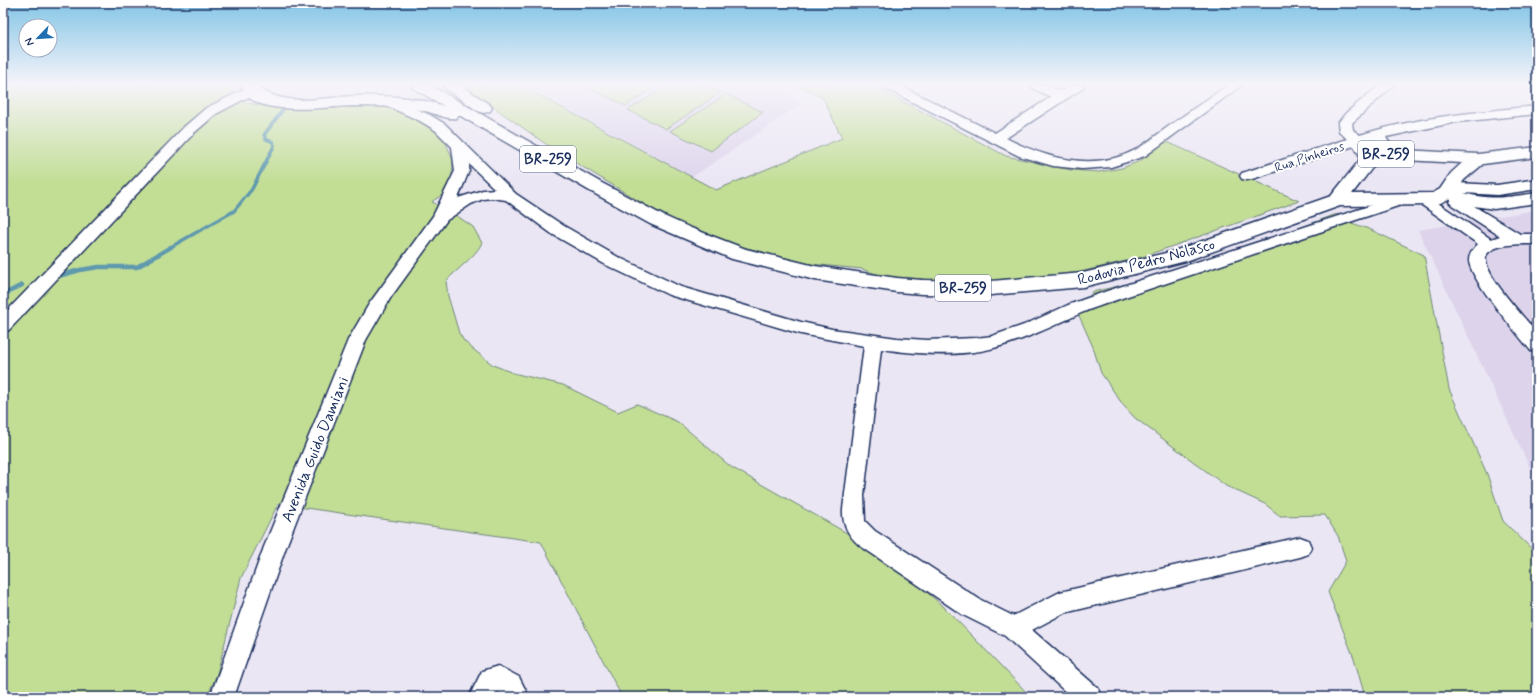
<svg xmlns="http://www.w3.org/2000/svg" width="1540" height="700" viewBox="0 0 1540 700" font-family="Mynerve,sans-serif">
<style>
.built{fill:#ddd4ec}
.green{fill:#c2de95;stroke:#6e867a}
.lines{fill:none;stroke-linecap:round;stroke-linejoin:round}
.stream-far1{stroke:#5f99ae;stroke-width:3.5}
.stream{stroke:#5f99ae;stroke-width:4.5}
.minor-casing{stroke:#1b2f5e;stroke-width:3}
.highway-casing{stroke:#1b2f5e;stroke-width:3}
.minor{fill:#fff;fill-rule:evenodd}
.highway{fill:#fff;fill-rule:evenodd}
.labels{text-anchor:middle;stroke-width:4;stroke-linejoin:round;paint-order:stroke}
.far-street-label{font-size:13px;fill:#1b2f5e;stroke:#fff}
.shield{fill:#fff;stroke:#5f6d8e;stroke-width:1}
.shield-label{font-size:15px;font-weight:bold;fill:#1b2f5e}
.street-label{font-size:16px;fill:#1b2f5e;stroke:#fff}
</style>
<rect width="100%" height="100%" fill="#ebe6f4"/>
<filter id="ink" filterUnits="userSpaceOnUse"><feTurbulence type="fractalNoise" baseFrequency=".025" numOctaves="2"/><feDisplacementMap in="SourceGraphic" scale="8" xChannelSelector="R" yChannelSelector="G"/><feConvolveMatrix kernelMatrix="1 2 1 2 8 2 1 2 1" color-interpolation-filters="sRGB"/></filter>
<g filter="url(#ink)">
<path class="built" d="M524 85H770L803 103 692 177Z
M1537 210V483L1418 230Z"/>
<path class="green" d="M3 85H232C227 118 329 104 348 104 357 104 367 105 376 106 395 108 429 120 441 136 446 142 449 150 452 158 455 169 450 187 442 195 439 197 435 199 432 202L453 213 473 227 482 243C474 258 458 268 446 281L448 296 459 333 464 341 474 350 493 365 513 373 563 385 618 412 637 404 678 422 731 467 880 552 944 607 1031 697H622L541 542 278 504 241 578 217 674 207 697H3Z
M462 85H520L716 190 842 138 823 98 797 85H872L1006 156 1071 170 1099 172 1122 168 1140 161 1165 141 1299 201 1142 257 1055 278 1005 285 882 276 862 269 810 264 743 247 689 227 647 206 553 149Z
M595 85H659L626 106 589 88Z
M669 85H705L720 93 666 129 628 110Z
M726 94 763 112 711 151 670 131Z
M1340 214 1349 222 1369 229 1424 255 1449 389 1487 474 1503 521 1537 554V697H1365L1354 658 1328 592 1346 561 1338 536 1325 515 1280 516 1265 504 1226 486 1135 418 1123 405 1101 373 1093 347 1076 309H1083L1092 292 1150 279 1250 246 1334 215Z"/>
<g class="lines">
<path class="stream-far1" d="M169 248 234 211 252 189 274 146 273 142 266 139 264 135 282 111"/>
<path class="stream" d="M55 277 80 270 99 267H137L171 247
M3 295 22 285"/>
<defs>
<path id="minor" d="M884 85H899L995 133 1051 97 1032 88 1031 85H1047L1060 91 1070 85H1084L1083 88 1006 138C1044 158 1094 172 1135 150 1146 144 1155 136 1165 129 1186 114 1207 99 1228 85H1242L1145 156 1111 167 1082 169 1053 166 1019 156 885 88Z
M1380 85H1394L1352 123 1353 130 1360 135C1417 117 1478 112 1537 106V114L1457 122 1386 137C1390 148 1399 146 1405 155L1403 158C1392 161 1377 151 1373 140L1366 142 1376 160 1374 163 1369 164 1364 163 1354 146 1252 179 1247 180 1242 179 1240 176 1242 173 1347 139 1339 131 1338 123 1346 113Z
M251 86 256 87 258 90 256 93 216 114 194 133 9 330 3 332V315L184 127 206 108Z
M390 98 430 115 445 124 516 194 564 226 618 257 681 287 801 322 832 329 897 338 927 340 976 338 992 336 1024 325 1068 305 1107 291 1400 196 1405 194 1410 196 1413 199 1410 202 1119 299C1106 304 1092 308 1079 314 1051 327 1024 340 994 348 961 357 915 354 881 349L864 495 865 521 875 531 979 599 1013 616 1060 592 1300 537 1308 540 1311 547 1308 554 1300 557 1064 613 1032 630 1098 688 1101 697H1071L1005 636 963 615 859 545C848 535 842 524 843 509L864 346 801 334 669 295 606 265 552 234 506 200 492 198 483 199 471 204 447 220 391 297 366 340 286 547 234 697H210L264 547 348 340 369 304 433 216 455 171 452 147 435 130 420 121 385 105 383 102 385 99ZM469 164 495 189 483 190 458 198 469 171Z
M1537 179V189L1497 195 1464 193C1493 201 1508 197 1537 193V203L1494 209 1474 206 1520 234H1537V244C1525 244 1495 243 1487 254 1478 267 1517 309 1526 320 1529 324 1536 329 1537 334 1538 340 1537 347 1537 353L1531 351C1518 334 1469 279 1469 260 1469 254 1473 249 1478 244L1419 203 1416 200 1419 197 1424 195 1429 197 1491 239 1500 236 1452 205 1449 202 1451 199 1442 196 1439 193 1442 190 1449 189 1451 185 1456 183 1497 185Z
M498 666 519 677 529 697H503L498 692 495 697H469L482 671Z"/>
<path id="highway" d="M242 85H258L259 88C288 108 323 97 356 96 386 95 416 97 444 106L413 88 411 85H430L600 182 664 216 691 228 746 249 815 266 897 278 922 280 991 281 1083 273 1174 251 1331 196 1363 156 1369 152 1385 149 1478 154 1537 147V157L1483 164 1464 180 1453 197 1436 205 1340 206 1186 261 1083 287 991 295 922 294 897 292 815 280 732 259 650 224 588 190 459 115 457 118C446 120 435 113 425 111 417 109 409 108 400 107 383 106 366 106 349 106 325 107 248 119 242 85ZM1385 159 1462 163 1451 173 1440 189 1433 193 1352 194 1375 164Z
M443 85H461L490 105 492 108 490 111 484 113 478 111 445 88Z"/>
</defs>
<use href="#minor" class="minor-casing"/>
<use href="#highway" class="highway-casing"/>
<use href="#minor" class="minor"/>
<use href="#highway" class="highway"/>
</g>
</g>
<linearGradient id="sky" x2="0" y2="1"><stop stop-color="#83c5e6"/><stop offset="0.46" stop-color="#f6f4fa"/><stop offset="1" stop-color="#f6f4fa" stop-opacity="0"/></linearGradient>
<rect width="1540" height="183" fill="url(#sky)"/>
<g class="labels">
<g class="far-street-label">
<text transform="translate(1309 156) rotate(-18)" y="5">Rua Pinheiros</text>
</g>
<g class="shield">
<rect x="1358" y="141" width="56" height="26" rx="3"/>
<rect x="520" y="146" width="56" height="26" rx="3"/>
<rect x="935" y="275" width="56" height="26" rx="3"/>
</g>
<g class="shield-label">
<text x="1386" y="159">BR-259</text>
<text x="548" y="164">BR-259</text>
<text x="963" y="293">BR-259</text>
</g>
<g class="street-label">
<text transform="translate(1146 261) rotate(-15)" y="6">Rodovia Pedro Nolasco</text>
<text transform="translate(314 449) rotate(-68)" y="6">Avenida Guido Damiani</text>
</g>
</g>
<rect width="1540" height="700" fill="none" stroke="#fff" stroke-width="16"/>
<rect x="8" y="8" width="1524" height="684" fill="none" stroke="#1b2f5e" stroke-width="1.5" filter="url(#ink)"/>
<g transform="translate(38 38) rotate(245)"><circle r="19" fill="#ffffff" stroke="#a4acbf"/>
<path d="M0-3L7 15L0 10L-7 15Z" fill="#1f6fb2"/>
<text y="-6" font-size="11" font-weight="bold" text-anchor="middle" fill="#1b2f5e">N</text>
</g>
</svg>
